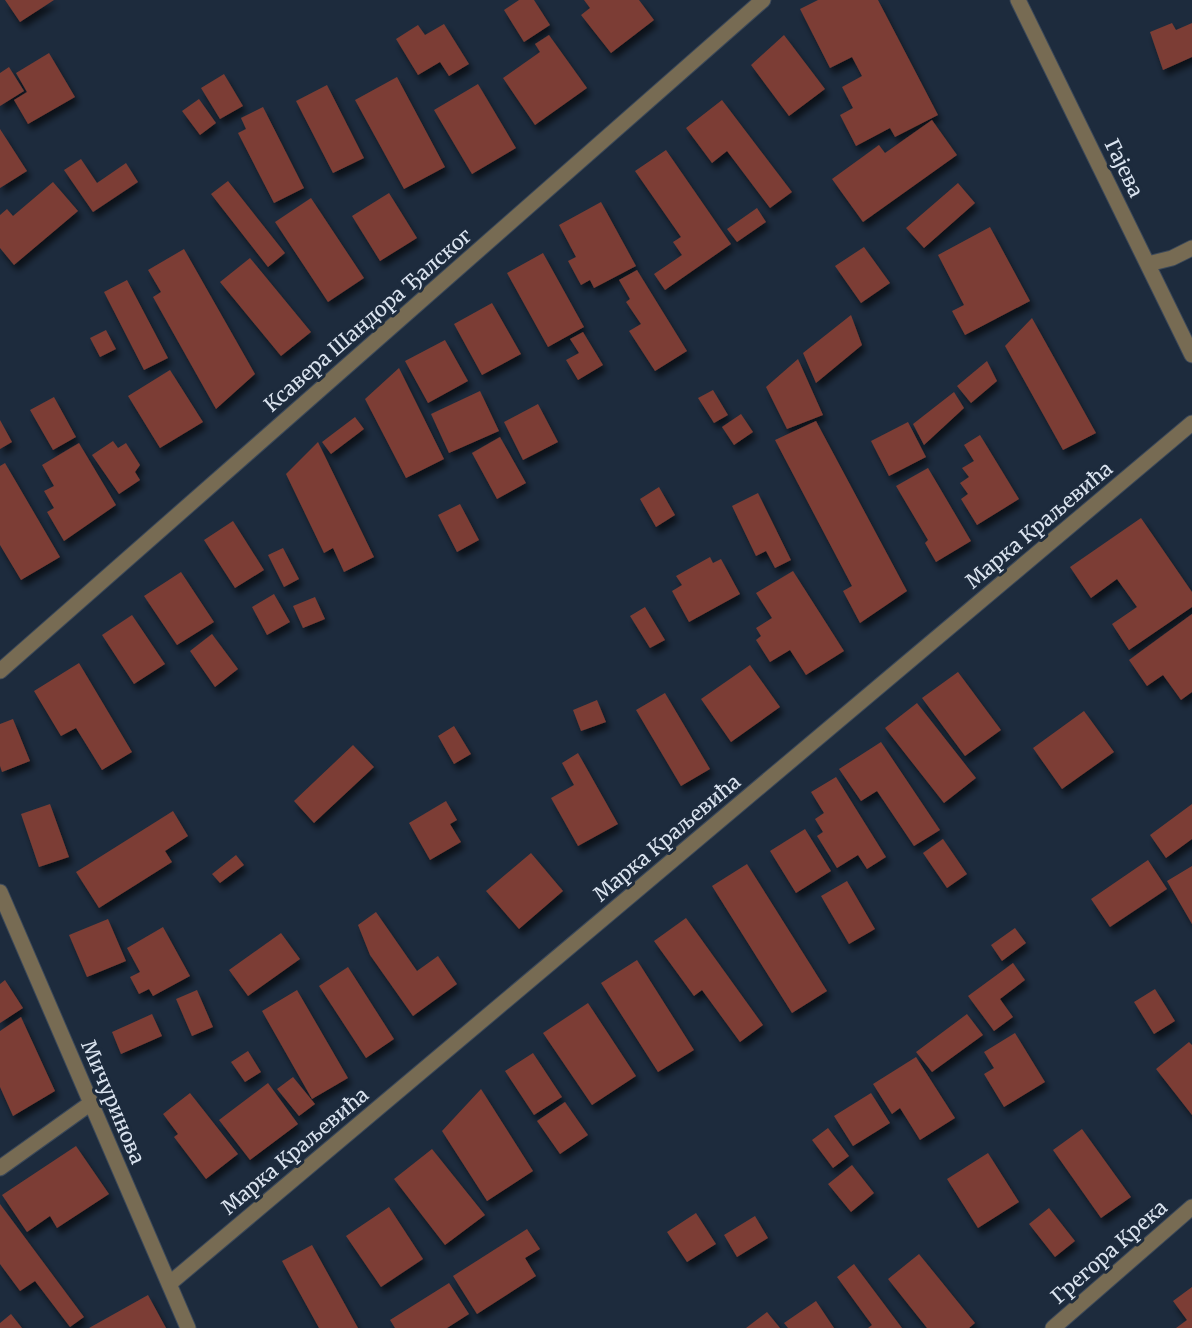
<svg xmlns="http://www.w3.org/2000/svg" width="1192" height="1328" viewBox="0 0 1192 1328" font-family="Merriweather,serif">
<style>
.building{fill:#7b3e34;filter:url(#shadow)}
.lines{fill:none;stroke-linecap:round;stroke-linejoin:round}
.minor-casing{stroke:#3b4859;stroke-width:17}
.minor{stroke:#776b53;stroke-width:15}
.labels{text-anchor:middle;stroke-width:6;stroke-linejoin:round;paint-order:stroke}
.street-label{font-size:20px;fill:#dae3ef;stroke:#1d2b3d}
</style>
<defs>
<filter id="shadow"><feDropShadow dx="3.5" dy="6" stdDeviation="3" flood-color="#0009"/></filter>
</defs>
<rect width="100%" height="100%" fill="#1d2b3d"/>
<path class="building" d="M5 0H54L20 22Z
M519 0H534L550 25 524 42 504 10Z
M584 0H639L654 20 611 53 581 15 590 8Z
M818 0H878L938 115 895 137 890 128 856 146 840 115 853 108 842 87 862 76 852 57 830 68 800 9Z
M1172 23 1176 30 1192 23V57L1163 70 1150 32Z
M444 24 469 64 449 76 440 62 418 75 396 39 418 25 425 35Z
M549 35 587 88 535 125 503 78 540 52 535 44Z
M784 35 825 89 789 116 751 65Z
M49 53 75 97 28 124 14 100 27 92 16 73Z
M9 67 24 91 0 106V73Z
M224 74 243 106 220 119 201 88Z
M397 77 445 167 404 189 355 100Z
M478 84 516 148 472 174 434 110Z
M327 85 364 158 333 173 296 101Z
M199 99 216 123 200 135 182 111Z
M722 100 792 192 770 208 727 151 712 163 686 128Z
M263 107 304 188 274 203 238 133 246 129 241 118Z
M932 120 957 155 863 222 832 179 879 145 885 153Z
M0 129 27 171 0 188Z
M666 150 731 244 665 290 654 274 682 255 673 242 681 237 635 171Z
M81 159 97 183 126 163 138 182 93 212 64 170Z
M228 181 285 253 268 267 211 194Z
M53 182 78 211 14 265 0 248V215L7 209 13 216Z
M958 183 975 203 924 248 906 228Z
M389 193 417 238 380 261 352 216Z
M311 198 364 278 328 302 275 222Z
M601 202 636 266 594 288 590 280 581 285 568 261 576 257 559 225Z
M757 208 766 222 737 242 727 229Z
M990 227 1030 301 965 335 952 311 964 305 938 255Z
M864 247 890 283 861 303 835 266Z
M184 249 255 374 216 409 153 297 161 292 148 270Z
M543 253 584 327 548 347 507 273Z
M250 258 311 332 281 356 220 282Z
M637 270 687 351 655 371 629 331 641 324 626 302 630 299 619 280Z
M127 280 168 358 144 370 104 292Z
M492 303 521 354 482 375 454 324Z
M851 315 862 345 816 383 803 353Z
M1032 318 1096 433 1063 450 1005 346Z
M106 330 116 349 100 357 90 338Z
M583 332 603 365 578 380 566 360 579 353 570 339Z
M445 340 468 381 428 403 405 361Z
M798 359 823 415 787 429 766 387Z
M987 361 997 381 971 403 957 386Z
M399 368 444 459 406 478 365 399Z
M170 370 203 422 160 448 128 396Z
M713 390 728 415 714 423 698 398Z
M480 391 499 431 449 453 431 414Z
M954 392 964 408 924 445 913 424Z
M54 397 76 437 53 450 30 410Z
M538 404 558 442 523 460 504 422Z
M741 414 753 432 734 445 722 427Z
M355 417 364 429 331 454 322 442Z
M0 420 12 442 0 449Z
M816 421 907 591 860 623 843 591 852 586 775 440Z
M908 422 926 457 889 476 871 441Z
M980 435 1019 499 977 525 961 499 968 494 960 483 969 477 962 468 974 461 964 445Z
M500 437 526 483 497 499 472 453Z
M113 441 118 448 126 443 140 465 135 472 140 480 119 494 92 455Z
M318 442 374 557 344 572 333 548 324 553 286 474Z
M79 443 116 505 64 541 47 512 54 508 44 491 54 486 42 465Z
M5 463 60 557 21 580 0 545V466Z
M928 468 971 541 936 562 925 543 928 540 896 486Z
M659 487 675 515 656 527 640 499Z
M758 493 791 560 775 568 766 551 756 556 732 506Z
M460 504 479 540 457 552 438 515Z
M1141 518 1192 592V607L1129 650 1112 624 1137 607 1117 579 1091 598 1070 567Z
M233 521 264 570 235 588 204 540Z
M283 548 299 579 284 587 268 555Z
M710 557 713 563 721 559 740 594 689 622 672 591 682 585 676 576Z
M793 571 844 651 806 675 790 650 770 662 756 640 761 636 756 628 772 618 756 593Z
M181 572 214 622 177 645 144 596Z
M274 594 290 622 267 635 252 607Z
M315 597 325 619 303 628 293 606Z
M645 607 665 640 650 648 630 616Z
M1192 614V692L1181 700 1163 675 1147 686 1129 660Z
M132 615 165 664 134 684 102 635Z
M212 634 238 669 215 687 190 651Z
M79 663 132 752 102 770 76 728 61 736 34 691Z
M750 665 780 707 731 742 701 699Z
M958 672 1001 730 965 756 922 698Z
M665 693 710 769 681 786 636 710Z
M597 700 606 722 581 731 573 710Z
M917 703 976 778 944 803 885 728Z
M1084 711 1114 752 1062 789 1033 748Z
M13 719 30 761 2 772 0 766V724Z
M454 726 471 754 454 764 438 736Z
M881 742 940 830 914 846 877 791 861 801 839 769Z
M353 745 374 767 314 823 294 801Z
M578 753 618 824 578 846 551 798 574 785 562 763Z
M836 777 886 857 867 869 858 855 837 868 817 836 823 832 815 819 824 813 811 792Z
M446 801 457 820 450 824 461 842 430 860 409 823Z
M50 804 69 857 39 867 21 814Z
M1192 804V839L1166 858 1150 835Z
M173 811 188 836 165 851 172 862 99 908 76 872Z
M805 829 831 871 796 893 770 851Z
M943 839 967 874 947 888 923 853Z
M531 853 563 891 519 929 486 891Z
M236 855 244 865 220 883 212 874Z
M1148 860 1167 889 1110 927 1091 899Z
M747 864 827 991 792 1013 712 886Z
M1192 866V924L1167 881Z
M847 881 875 929 849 944 821 896Z
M376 912 417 971 438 956 457 984 413 1016 370 955 358 925Z
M686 918 763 1025 740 1042 702 990 694 996 654 941Z
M108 919 126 961 87 977 69 935Z
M163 927 190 976 153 996 149 989 139 994 130 977 140 972 127 948Z
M1015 928 1026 943 1002 961 991 945Z
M281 933 300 959 248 996 229 970Z
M637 960 694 1050 658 1072 601 983Z
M1013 963 1025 980 1000 999 1013 1017 994 1031 968 996Z
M348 967 394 1039 366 1058 319 986Z
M5 980 23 1008 0 1023V984Z
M1155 989 1175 1021 1154 1034 1134 1002Z
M197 990 213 1027 192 1036 176 999Z
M297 990 348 1078 312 1099 262 1011Z
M588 1003 636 1076 592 1105 543 1033Z
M152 1014 162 1036 121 1054 112 1032Z
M967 1014 983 1035 932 1072 916 1052Z
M21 1017 55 1091 13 1116 0 1087V1031Z
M1015 1033 1045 1082 1004 1107 984 1074 994 1068 984 1052Z
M1189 1042 1192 1045V1115L1156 1069Z
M248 1051 261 1072 245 1082 231 1062Z
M533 1053 562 1097 534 1115 505 1071Z
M916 1057 955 1118 920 1140 900 1108 892 1114 873 1084Z
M293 1077 315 1104 299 1116 277 1089Z
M268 1083 298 1124 250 1160 219 1120Z
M481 1089 533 1171 487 1201 442 1131Z
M190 1093 238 1154 206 1179 174 1137 178 1134 163 1114Z
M871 1093 890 1123 853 1146 834 1116Z
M565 1102 588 1135 560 1154 537 1121Z
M828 1128 849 1156 833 1168 812 1140Z
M1082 1129 1131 1197 1101 1218 1053 1150Z
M76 1146 109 1194 57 1228 50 1216 27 1232 2 1195Z
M432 1149 485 1215 445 1245 394 1179Z
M988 1153 1019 1202 978 1228 947 1179Z
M852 1165 874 1193 851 1212 828 1184Z
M0 1204 84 1317 70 1327 35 1281 20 1291 0 1264Z
M389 1207 423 1259 381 1287 346 1236Z
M1049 1208 1075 1241 1055 1257 1029 1224Z
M696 1213 716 1244 687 1262 667 1232Z
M755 1216 768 1238 737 1257 724 1235Z
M527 1229 540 1249 525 1258 536 1276 477 1314 453 1276Z
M312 1245 358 1328H319L282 1261Z
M919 1254 975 1323 969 1328H927L888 1279Z
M854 1264 902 1328H868L872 1325 837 1277Z
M449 1283 469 1314 447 1328H395L390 1320Z
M1192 1287V1328H1176L1187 1320 1173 1301Z
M148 1295 166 1328H89Z
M816 1301 834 1328H788L784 1323Z
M767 1312 780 1328H746Z
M11 1314 22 1328H0V1323Z"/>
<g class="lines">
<defs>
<path id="minor" d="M1018 0 1192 355
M1148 264 1172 258 1192 248
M0 671 763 0
M0 892 188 1328
M0 1168 91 1103
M169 1284 1192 423
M1053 1328 1192 1207"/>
</defs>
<use href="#minor" class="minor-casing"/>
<use href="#minor" class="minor"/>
</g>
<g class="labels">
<g class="street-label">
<text transform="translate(1124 168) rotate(64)" y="7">Гајева</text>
<text transform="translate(368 320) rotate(-41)" y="7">Ксавера Шандора Ђалског</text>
<text transform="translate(1039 525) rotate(-40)" y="7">Марка Краљевића</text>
<text transform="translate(667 838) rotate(-40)" y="7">Марка Краљевића</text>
<text transform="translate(113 1102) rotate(67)" y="7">Мичуринова</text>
<text transform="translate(295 1151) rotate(-40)" y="7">Марка Краљевића</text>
<text transform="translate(1109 1252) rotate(-41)" y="7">Грегора Крека</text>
</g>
</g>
</svg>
